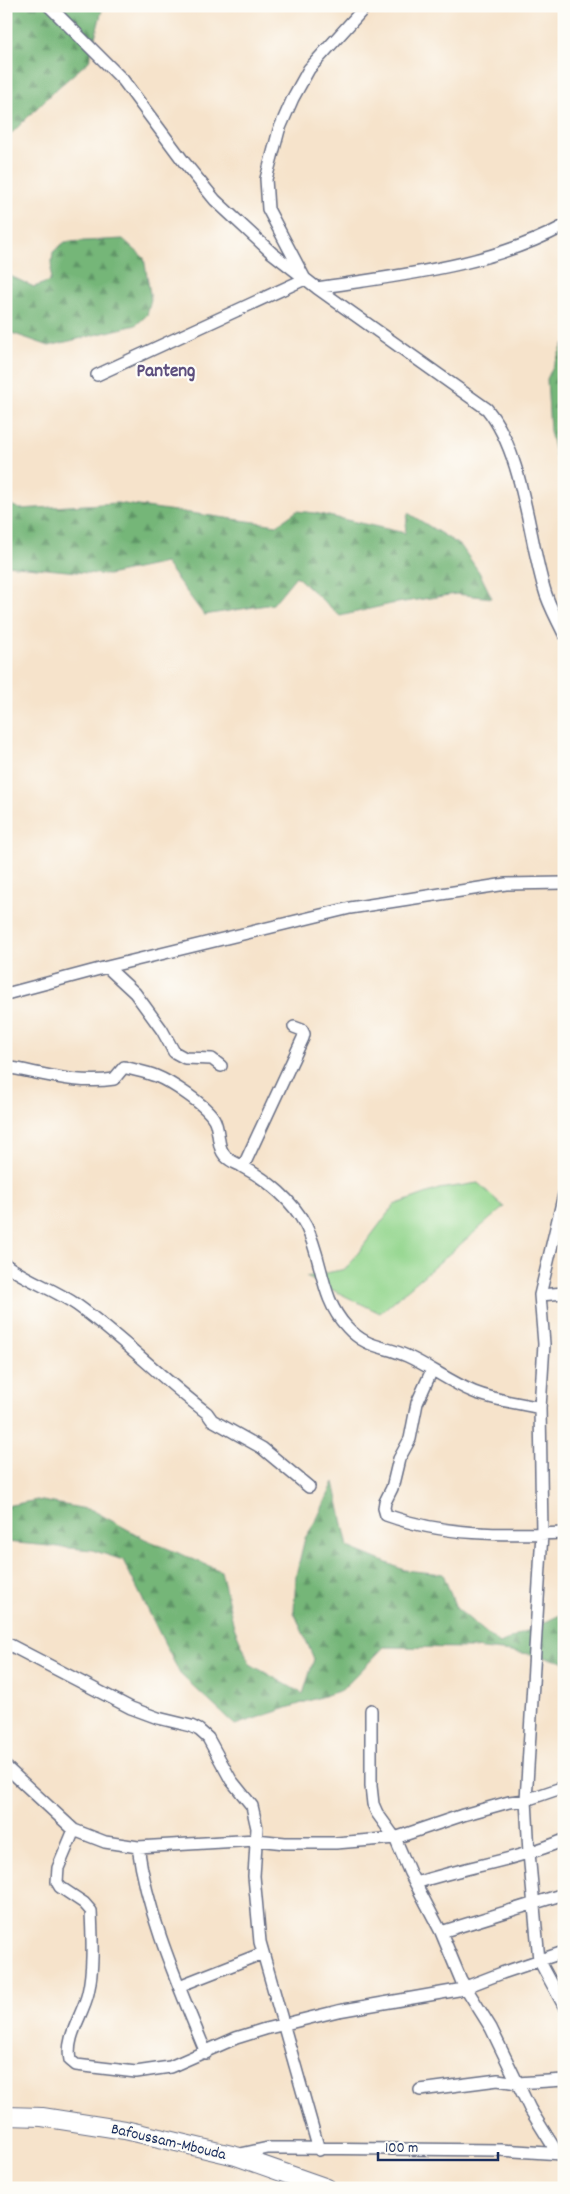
<svg xmlns="http://www.w3.org/2000/svg" width="570" height="2194" viewBox="0 0 570 2194" font-family="Dekko,sans-serif">
<style>
.grass{fill:#92d58c;stroke:#568275}
.forest{fill:url(#forest-firs);stroke:#48726b}
.lines{fill:none;stroke-linecap:round;stroke-linejoin:round}
.minor-casing{stroke:#686e84;stroke-width:14}
.highway-casing{stroke:#686e84;stroke-width:20}
.minor{stroke:#fff;stroke-width:11}
.highway{stroke:#fff;stroke-width:18}
.labels{text-anchor:middle;stroke-width:4.5;stroke-linejoin:round;paint-order:stroke}
.street-label{font-size:16px;fill:#1b2f5e;stroke:#fdfcf7}
.quarter-label{font-size:19px;font-weight:bold;fill:#5e507f;stroke:#fdfcf7}
</style>
<defs>
<pattern id="forest-firs" width="22" height="20" patternUnits="userSpaceOnUse" patternTransform="scale(1.25)"><rect width="22" height="20" fill="#75b678"/><path d="M5 1l3.5 6h-7zM16 11l3.5 6h-7z" fill="#5f9466"/></pattern>
</defs>
<rect width="100%" height="100%" fill="#fdfcf7"/>
<filter id="ink" filterUnits="userSpaceOnUse"><feTurbulence type="fractalNoise" baseFrequency=".02" numOctaves="2"/><feDisplacementMap in="SourceGraphic" scale="10" xChannelSelector="R" yChannelSelector="G"/><feConvolveMatrix kernelMatrix="1 2 1 2 8 2 1 2 1" color-interpolation-filters="sRGB"/></filter>
<filter id="wash" filterUnits="userSpaceOnUse"><feTurbulence type="fractalNoise" baseFrequency=".0096" numOctaves="4" result="noise"/><feDisplacementMap in="SourceGraphic" scale="20" xChannelSelector="R" yChannelSelector="G"/><feGaussianBlur stdDeviation="1.12" result="paint"/><feColorMatrix in="noise" values="0 0 0 0 0 0 0 0 0 0 0 0 0 0 0 0 0 1.4 0 .05"/><feComposite in="paint" operator="in"/></filter>
<g filter="url(#wash)">
<rect width="100%" height="100%" fill="#f6e3cb"/>
<path class="grass" d="M478 1183 504 1207 380 1313 306 1277 346 1269 394 1205 439 1189Z"/>
<path class="forest" d="M8 6H103L89 61 54 91 6 139V7Z
M123 239 144 258 151 300 147 315 136 325 49 346 6 331V274L34 287 50 281 53 252 65 242Z
M564 343V493L550 431 547 379Z
M6 503 20 509 117 503 277 525 297 511 315 513 405 533 408 513 461 546 479 572 492 598 456 594 391 604 340 616 296 576 273 604 204 615 165 563 108 575 6 565Z
M334 1482 348 1547 404 1570 443 1574 456 1608 500 1644 564 1613V1662L530 1654 474 1648 384 1647 342 1690 235 1725 180 1674 123 1560 92 1550 6 1542V1506L37 1500 92 1510 145 1539 221 1571 234 1627 250 1664 303 1694 314 1659 294 1612 296 1575 305 1538 316 1521Z"/>
</g>
<g filter="url(#ink)">
<g class="lines">
<defs>
<path id="minor" d="M49 6 123 80 184 162 215 200 272 253 317 288 487 409C523 453 528 534 544 588 548 604 557 619 564 634
M317 288C400 275 488 267 564 226
M97 375 305 279 268 209 266 179 279 130 293 98 309 69 366 6
M107 967 135 993 162 1030 174 1052 185 1058 212 1059 221 1066
M6 994 107 967 350 908 506 884 564 883
M6 1067C42 1073 77 1085 114 1079L124 1067C134 1070 146 1072 156 1076 171 1082 206 1105 214 1119 221 1132 215 1151 230 1160 234 1163 239 1164 243 1167 268 1180 293 1201 306 1226 323 1259 320 1299 347 1327 367 1349 383 1345 407 1356 429 1366 450 1382 474 1392 494 1400 518 1403 540 1408
M243 1167 303 1038 304 1034 302 1030 294 1027
M564 1194 540 1295 544 1344 540 1408 542 1533 526 1800 529 1853 539 1960 564 2006
M6 1265C28 1281 54 1289 77 1305 123 1338 162 1379 207 1413L212 1420 262 1448 309 1487
M540 1295 564 1293
M432 1370 417 1403 410 1439 399 1459 392 1488 385 1502 384 1508 386 1515C444 1536 503 1535 564 1533
M6 1643 131 1708 158 1718 191 1726 199 1730 208 1738 231 1780 252 1806 257 1828 254 1876 260 1942 319 2150
M371 1710V1786L373 1804 377 1813 395 1838 410 1873 441 1932 461 1980 491 2028 530 2109 558 2154
M6 1767 74 1830 105 1842 138 1847 256 1840 285 1843H336L395 1838 463 1815 509 1802 526 1800 564 1787
M74 1830 58 1868 57 1882 60 1887 84 1903 91 1911C92 1937 94 1967 88 1993 83 2015 65 2037 70 2060L76 2065 136 2072 170 2067 236 2038 265 2029 338 2011 458 1990 502 1973 564 1952
M138 1847C148 1918 179 1986 206 2053
M416 1883C464 1867 518 1860 564 1840
M441 1932 564 1894
M179 1986 263 1953
M420 2090 498 2080 517 2083 564 2080
M236 2155 268 2148H290L500 2150 562 2154"/>
<path id="highway" d="M6 2116 42 2117 125 2130 236 2156 327 2188"/>
</defs>
<use href="#minor" class="minor-casing"/>
<use href="#highway" class="highway-casing"/>
<use href="#minor" class="minor"/>
<use href="#highway" class="highway"/>
</g>
</g>
<g class="labels">
<g class="street-label">
<text transform="translate(169 2140) rotate(13)" y="6">Bafoussam-Mbouda</text>
</g>
<g class="quarter-label">
<text x="166" y="376">Panteng</text>
</g>
</g>
<rect width="570" height="2194" fill="none" stroke="#fdfcf7" stroke-width="25"/>
<path d="M378 2152v8h120v-8" fill="none" stroke="#1b2f5e" stroke-width="2.5"/>
<text x="385" y="2152" font-size="15" fill="#1b2f5e" stroke="#fdfcf7" stroke-width="4" paint-order="stroke">100 m</text>
</svg>
